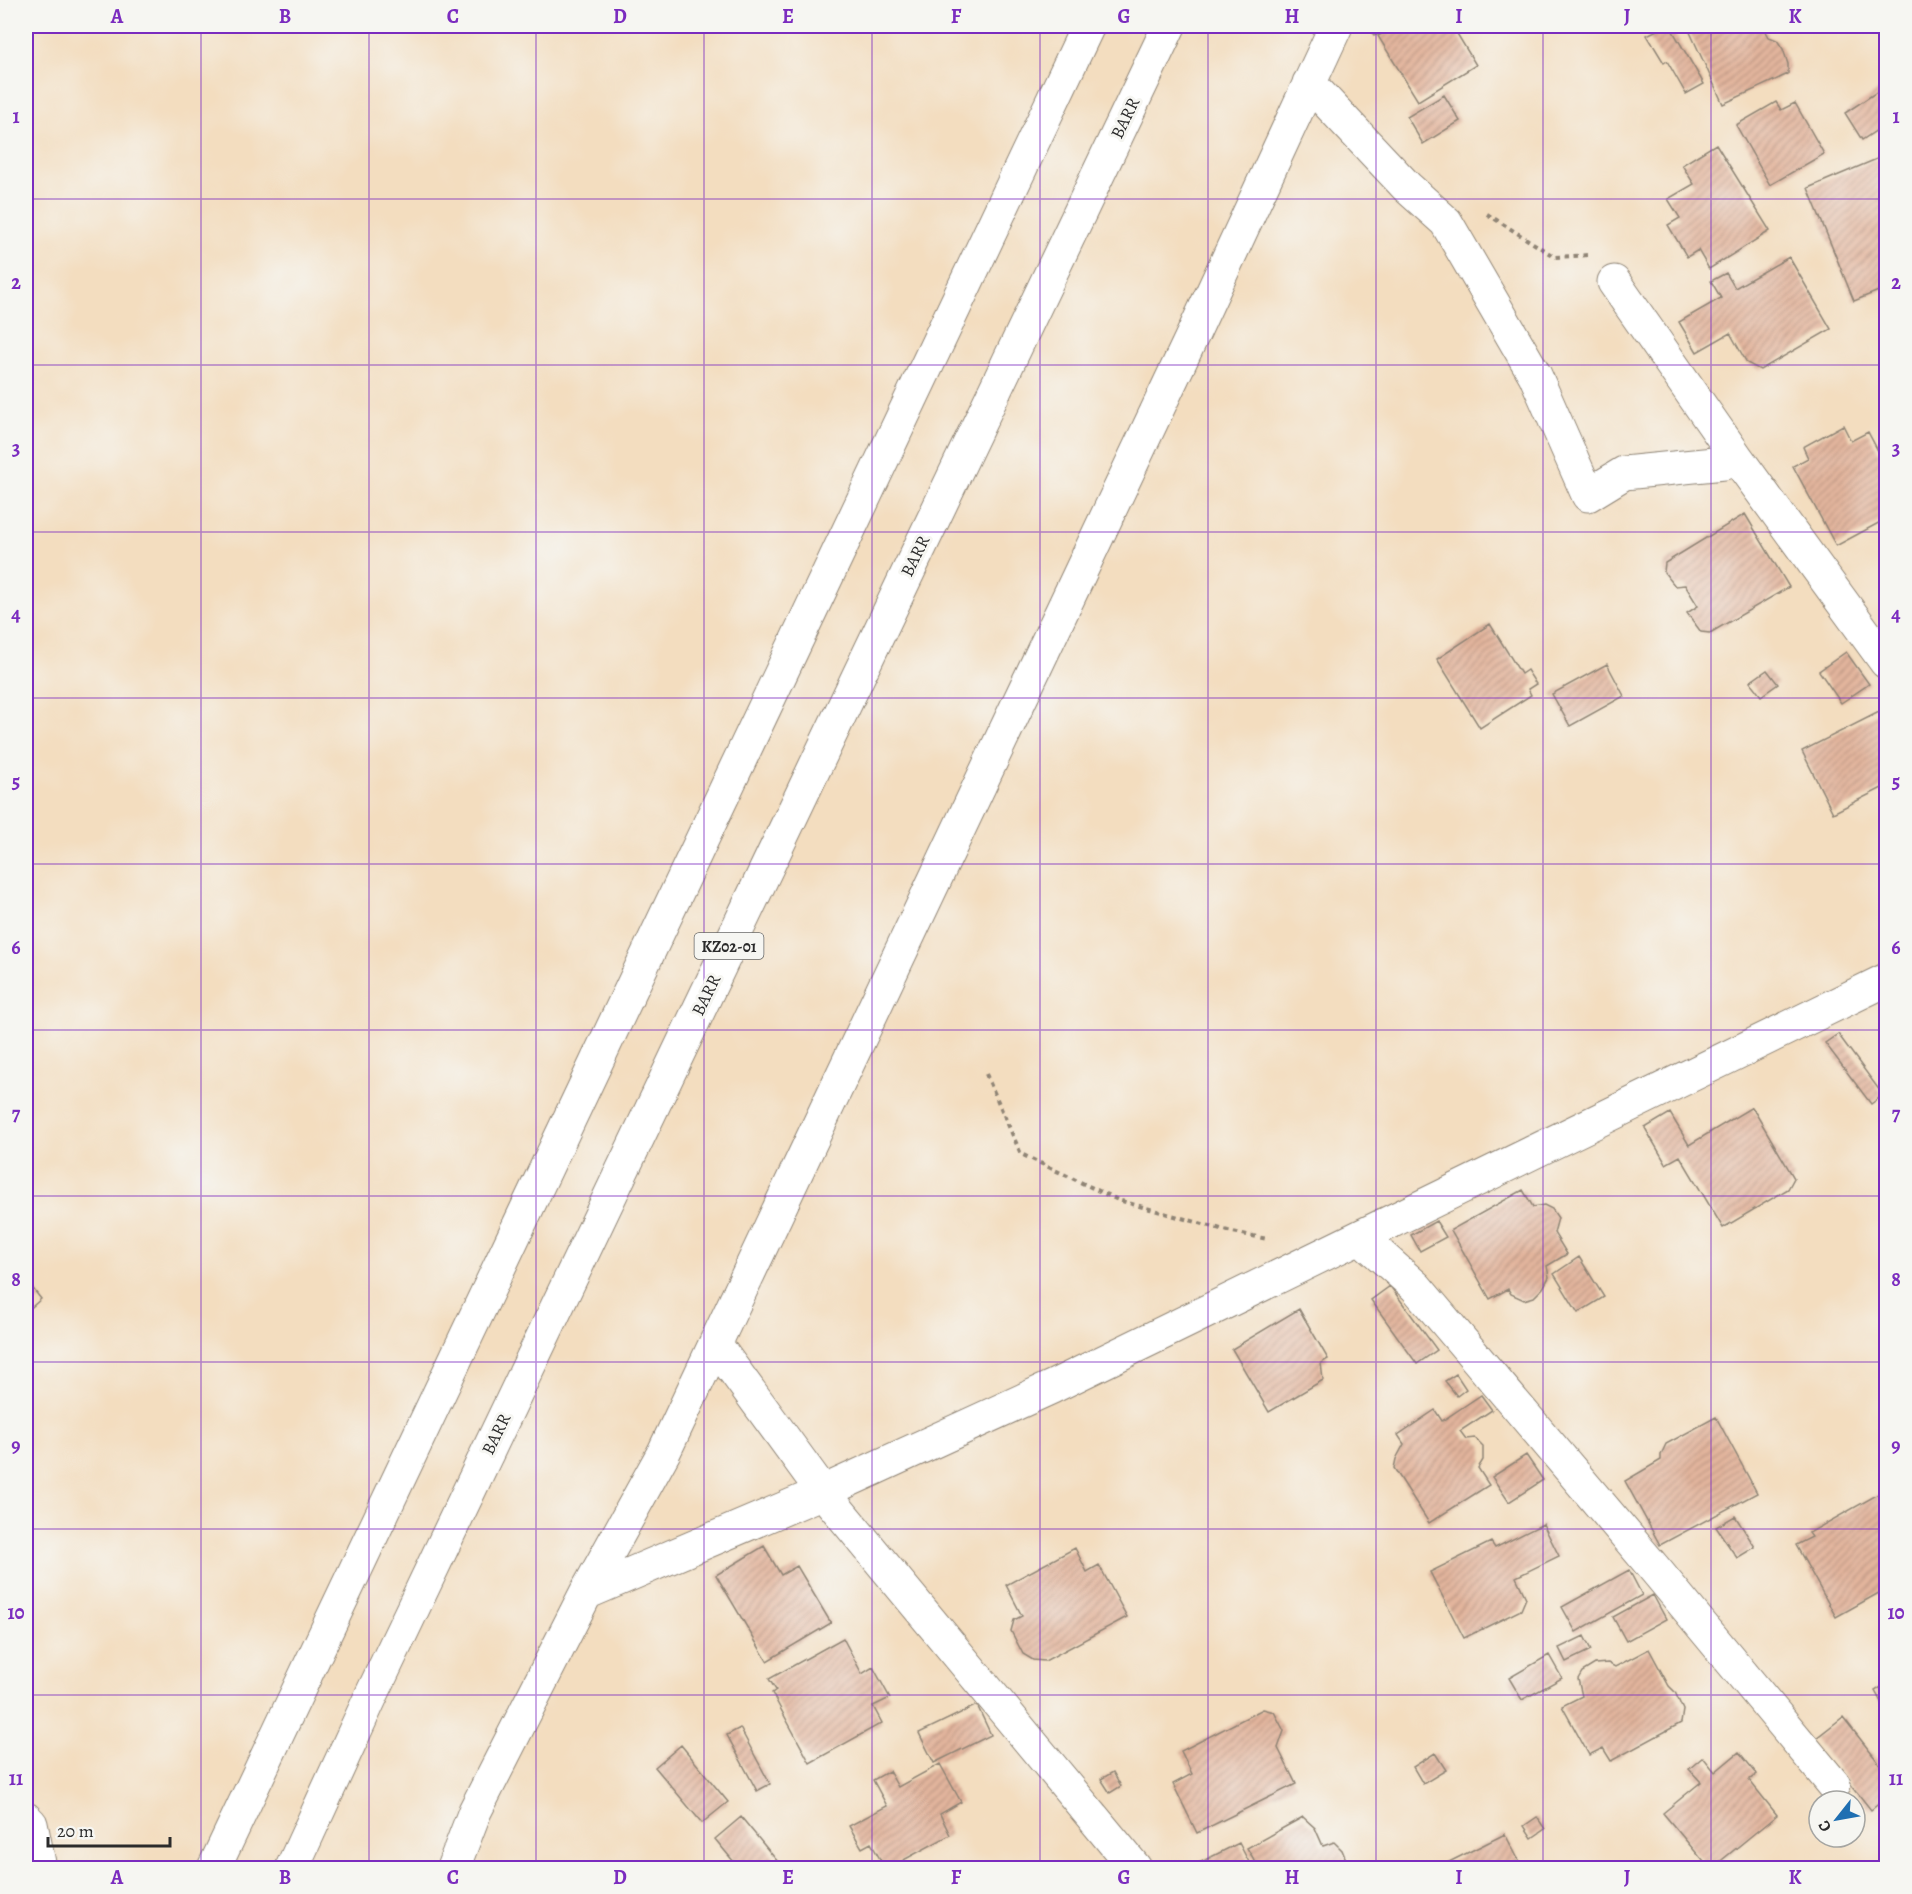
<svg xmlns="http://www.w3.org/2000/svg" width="1912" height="1894" viewBox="0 0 1912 1894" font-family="Alegreya,serif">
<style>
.building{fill:url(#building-hatch)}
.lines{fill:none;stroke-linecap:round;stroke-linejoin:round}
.minor-casing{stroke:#8f8475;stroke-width:35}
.trunk-casing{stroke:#8f8475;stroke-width:35}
.path{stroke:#8f8475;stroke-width:4;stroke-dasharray:4.5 4.5;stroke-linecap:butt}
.minor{stroke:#fff;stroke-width:33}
.trunk{stroke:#fff;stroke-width:33}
.grid{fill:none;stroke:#7b2cbf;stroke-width:1.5;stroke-opacity:0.55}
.labels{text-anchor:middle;stroke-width:6;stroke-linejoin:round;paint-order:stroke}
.shield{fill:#f6f6f2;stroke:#686867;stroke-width:1.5}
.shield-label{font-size:16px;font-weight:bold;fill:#2b2b2b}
.street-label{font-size:18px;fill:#2b2b2b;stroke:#f6f6f2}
.neatline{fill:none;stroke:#7b2cbf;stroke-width:2}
.grid-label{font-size:20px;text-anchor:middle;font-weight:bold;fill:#7b2cbf}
</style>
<defs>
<pattern id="building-hatch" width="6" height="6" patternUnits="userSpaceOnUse" patternTransform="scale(1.5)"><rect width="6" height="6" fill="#e3b59d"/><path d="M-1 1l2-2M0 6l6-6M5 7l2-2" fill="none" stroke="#b89380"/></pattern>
</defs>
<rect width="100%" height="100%" fill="#f6f6f2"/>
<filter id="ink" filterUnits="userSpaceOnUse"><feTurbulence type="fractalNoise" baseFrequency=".0167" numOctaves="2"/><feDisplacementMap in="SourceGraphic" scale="12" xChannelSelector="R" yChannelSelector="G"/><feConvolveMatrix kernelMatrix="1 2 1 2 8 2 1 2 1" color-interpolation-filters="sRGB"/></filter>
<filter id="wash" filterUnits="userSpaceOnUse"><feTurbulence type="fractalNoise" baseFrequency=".008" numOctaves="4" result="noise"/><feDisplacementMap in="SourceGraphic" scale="24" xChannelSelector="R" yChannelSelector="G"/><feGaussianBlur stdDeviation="1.35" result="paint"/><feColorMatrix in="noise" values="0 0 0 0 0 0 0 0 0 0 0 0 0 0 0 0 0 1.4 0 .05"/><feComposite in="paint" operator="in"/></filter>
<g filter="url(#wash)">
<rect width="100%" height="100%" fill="#f3ddbf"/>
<g id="blocks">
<path class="building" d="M1370 26H1394L1374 36Z
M1396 26H1461L1463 28 1456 32 1476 65 1418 101 1378 36Z
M1665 26H1670L1704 84 1686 94 1667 61 1664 63 1647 35Z
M1690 26H1763L1769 37 1777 40 1783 49 1788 64V74L1723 104 1689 30Z
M1886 86V124L1862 140 1845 113Z
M1444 95 1460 121 1423 144 1407 117Z
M1776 102 1781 110 1795 103 1824 154 1770 185 1736 125Z
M1716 144 1770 231 1709 269 1698 250 1687 257 1668 225 1680 218 1668 199 1694 184 1682 165Z
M1879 158 1886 159V288L1854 301 1808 188Z
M1789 257 1831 329 1760 370 1747 363 1730 333 1697 352 1679 322 1721 298 1711 281 1726 273 1735 288Z
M1843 425 1851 441 1868 432 1886 466V519L1836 546 1793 466 1808 458 1803 447Z
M1745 514 1789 587 1710 633 1701 632 1687 613 1698 606 1685 585 1675 586 1664 572 1665 563Z
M1490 624 1521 674 1527 670 1536 684 1528 689 1531 695 1480 728 1437 659Z
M1846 652 1869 684 1841 703 1819 671Z
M1607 664 1624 696 1570 726 1552 694Z
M1767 670 1778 684 1761 696 1750 682Z
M1885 709 1886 786 1833 813 1802 751Z
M1838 1034 1883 1095 1871 1104 1825 1043Z
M1752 1107 1794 1178 1788 1189 1723 1228 1680 1156 1666 1164 1645 1128 1670 1113 1689 1145Z
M1523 1190 1533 1207 1544 1205 1552 1209 1558 1218 1554 1233 1567 1254 1547 1266 1549 1277 1543 1288 1534 1297 1524 1300 1511 1294 1508 1289 1490 1299 1451 1230Z
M1436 1221 1446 1237 1420 1251 1411 1235Z
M1579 1257 1604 1297 1578 1313 1554 1274Z
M26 1280 41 1299 26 1312Z
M1390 1286 1437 1350 1417 1364 1371 1300Z
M1299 1309 1328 1359 1321 1363 1323 1380 1269 1412 1232 1349Z
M1456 1374 1466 1389 1457 1396 1445 1381Z
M1481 1395 1492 1410 1460 1431 1466 1439 1475 1438 1483 1446V1460L1478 1468 1489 1485 1429 1523 1394 1468 1396 1459 1404 1444 1398 1435 1435 1410 1442 1421Z
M1716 1417 1757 1493 1660 1545 1625 1481 1661 1460V1455L1666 1444Z
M1526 1455 1543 1480 1509 1502 1492 1477Z
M1882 1492 1886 1500V1589L1836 1617 1796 1545 1812 1537 1809 1533Z
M1735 1516 1755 1547 1737 1558 1716 1527Z
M1543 1524 1559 1556 1516 1577 1526 1598 1521 1610 1464 1638 1430 1572 1491 1542 1495 1548Z
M764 1546 781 1575 797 1566 831 1623 767 1661 716 1575Z
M1075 1548 1087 1572 1099 1565 1127 1617 1045 1661 1033 1660 1023 1654 1011 1631 1014 1620 1022 1616 1006 1585Z
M1629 1570 1642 1595 1576 1632 1562 1607Z
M1653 1595 1666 1619 1626 1641 1613 1617Z
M1584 1636 1591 1650 1566 1662 1559 1648Z
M843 1638 862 1674 873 1667 890 1698 873 1706 882 1723 810 1763 772 1693 776 1690 769 1679Z
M1649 1649 1669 1686 1675 1692 1683 1710 1681 1723 1611 1761 1603 1748 1589 1755 1562 1706 1582 1696 1578 1679 1582 1672 1595 1664 1608 1663 1615 1667Z
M1549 1655 1562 1678 1522 1700 1509 1678Z
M1886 1684V1711L1875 1691Z
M977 1705 991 1735 934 1763 919 1733Z
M1263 1709 1274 1712 1284 1731 1278 1748 1296 1784 1197 1833 1173 1784 1192 1774 1181 1751Z
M1843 1717 1886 1772V1798L1871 1810 1815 1739Z
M740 1728 770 1784 757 1791 727 1735Z
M681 1745 728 1802 702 1823 655 1767Z
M1739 1752 1757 1774 1749 1780 1777 1815 1712 1868H1709L1663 1813 1701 1782 1689 1769 1703 1757 1715 1772Z
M1435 1753 1446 1770 1423 1784 1413 1767Z
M940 1764 961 1802 940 1814 950 1835 889 1868H885L871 1843 862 1848 849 1826 887 1806 873 1780 889 1771 898 1787Z
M1113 1772 1121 1786 1110 1793 1101 1779Z
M741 1817 783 1868H739L715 1839Z
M1303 1817 1315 1828 1323 1846 1334 1842 1342 1850 1347 1862 1345 1868H1259L1247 1848Z
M1537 1817 1545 1829 1532 1838 1524 1826Z
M1505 1834 1519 1861 1503 1868H1437Z
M1239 1843 1252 1868H1189Z"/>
</g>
</g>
<g filter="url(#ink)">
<use href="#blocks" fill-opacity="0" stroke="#8f8475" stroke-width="1.5"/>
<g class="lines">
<defs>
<path id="minor" d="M1309 83 1407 187 1446 222 1535 375 1588 495 1624 473 1724 463 1737 458
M1614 282 1737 458 1886 662
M1360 1237 1416 1287 1659 1574 1834 1785
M586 1593 823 1492 715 1344
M26 1819 31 1824 40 1868
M453 1868 475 1811 586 1593 664 1452 1195 330 1336 26
M1135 1868 823 1492 1052 1387 1886 980"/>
<path id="trunk" d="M214 1868 1088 26
M292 1868 372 1694 1169 26"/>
</defs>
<use href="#minor" class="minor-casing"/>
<use href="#trunk" class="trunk-casing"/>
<path class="path" d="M1487 214 1555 257 1589 255
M986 1074 1021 1154 1118 1200 1228 1231 1267 1239"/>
<use href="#minor" class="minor"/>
<use href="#trunk" class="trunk"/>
</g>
</g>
<path class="grid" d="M201 26V1868M369 26V1868M536 26V1868M704 26V1868M872 26V1868M1040 26V1868M1208 26V1868M1376 26V1868M1543 26V1868M1711 26V1868M26 199H1886M26 365H1886M26 532H1886M26 698H1886M26 864H1886M26 1030H1886M26 1196H1886M26 1362H1886M26 1529H1886M26 1695H1886"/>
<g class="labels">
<rect class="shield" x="694.5" y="933" width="69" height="26" rx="4.5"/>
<g class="shield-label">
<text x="729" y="952">KZ02-01</text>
</g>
<g class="street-label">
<text transform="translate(1125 118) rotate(-64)" y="6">BARR</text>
<text transform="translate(915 556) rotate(-64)" y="6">BARR</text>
<text transform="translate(706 995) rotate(-64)" y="6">BARR</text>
<text transform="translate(496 1434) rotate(-64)" y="6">BARR</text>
</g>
</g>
<rect width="1912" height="1894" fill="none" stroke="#f6f6f2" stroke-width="66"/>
<g transform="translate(1837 1819) rotate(239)"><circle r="28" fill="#f6f6f2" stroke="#a5a5a2" stroke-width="1.5"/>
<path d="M0-4.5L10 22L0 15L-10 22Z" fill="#1f6fb2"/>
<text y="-9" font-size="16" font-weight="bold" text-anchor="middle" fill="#2b2b2b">С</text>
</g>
<path d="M48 1837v9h122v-9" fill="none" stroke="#2b2b2b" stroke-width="3"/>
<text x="57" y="1837" font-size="18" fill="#2b2b2b" stroke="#f6f6f2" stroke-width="4.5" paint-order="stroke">20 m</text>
<rect x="33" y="33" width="1846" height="1828" class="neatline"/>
<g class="grid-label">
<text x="117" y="23">A</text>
<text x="285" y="23">B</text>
<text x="453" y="23">C</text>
<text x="620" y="23">D</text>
<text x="788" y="23">E</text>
<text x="956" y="23">F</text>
<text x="1124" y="23">G</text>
<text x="1292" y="23">H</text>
<text x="1459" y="23">I</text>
<text x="1627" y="23">J</text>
<text x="1795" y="23">K</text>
<text x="16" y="123">1</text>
<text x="1896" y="123">1</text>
<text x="16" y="289">2</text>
<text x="1896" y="289">2</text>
<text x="16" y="455">3</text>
<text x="1896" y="455">3</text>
<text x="16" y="621">4</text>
<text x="1896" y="621">4</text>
<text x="16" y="788">5</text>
<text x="1896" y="788">5</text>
<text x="16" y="954">6</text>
<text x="1896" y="954">6</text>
<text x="16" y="1120">7</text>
<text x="1896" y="1120">7</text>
<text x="16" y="1286">8</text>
<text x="1896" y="1286">8</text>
<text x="16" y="1452">9</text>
<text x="1896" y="1452">9</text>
<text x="16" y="1619">10</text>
<text x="1896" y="1619">10</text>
<text x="16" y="1785">11</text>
<text x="1896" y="1785">11</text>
<text x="117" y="1884">A</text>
<text x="285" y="1884">B</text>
<text x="453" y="1884">C</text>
<text x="620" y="1884">D</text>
<text x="788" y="1884">E</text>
<text x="956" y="1884">F</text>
<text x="1124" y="1884">G</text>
<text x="1292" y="1884">H</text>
<text x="1459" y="1884">I</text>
<text x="1627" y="1884">J</text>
<text x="1795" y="1884">K</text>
</g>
</svg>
